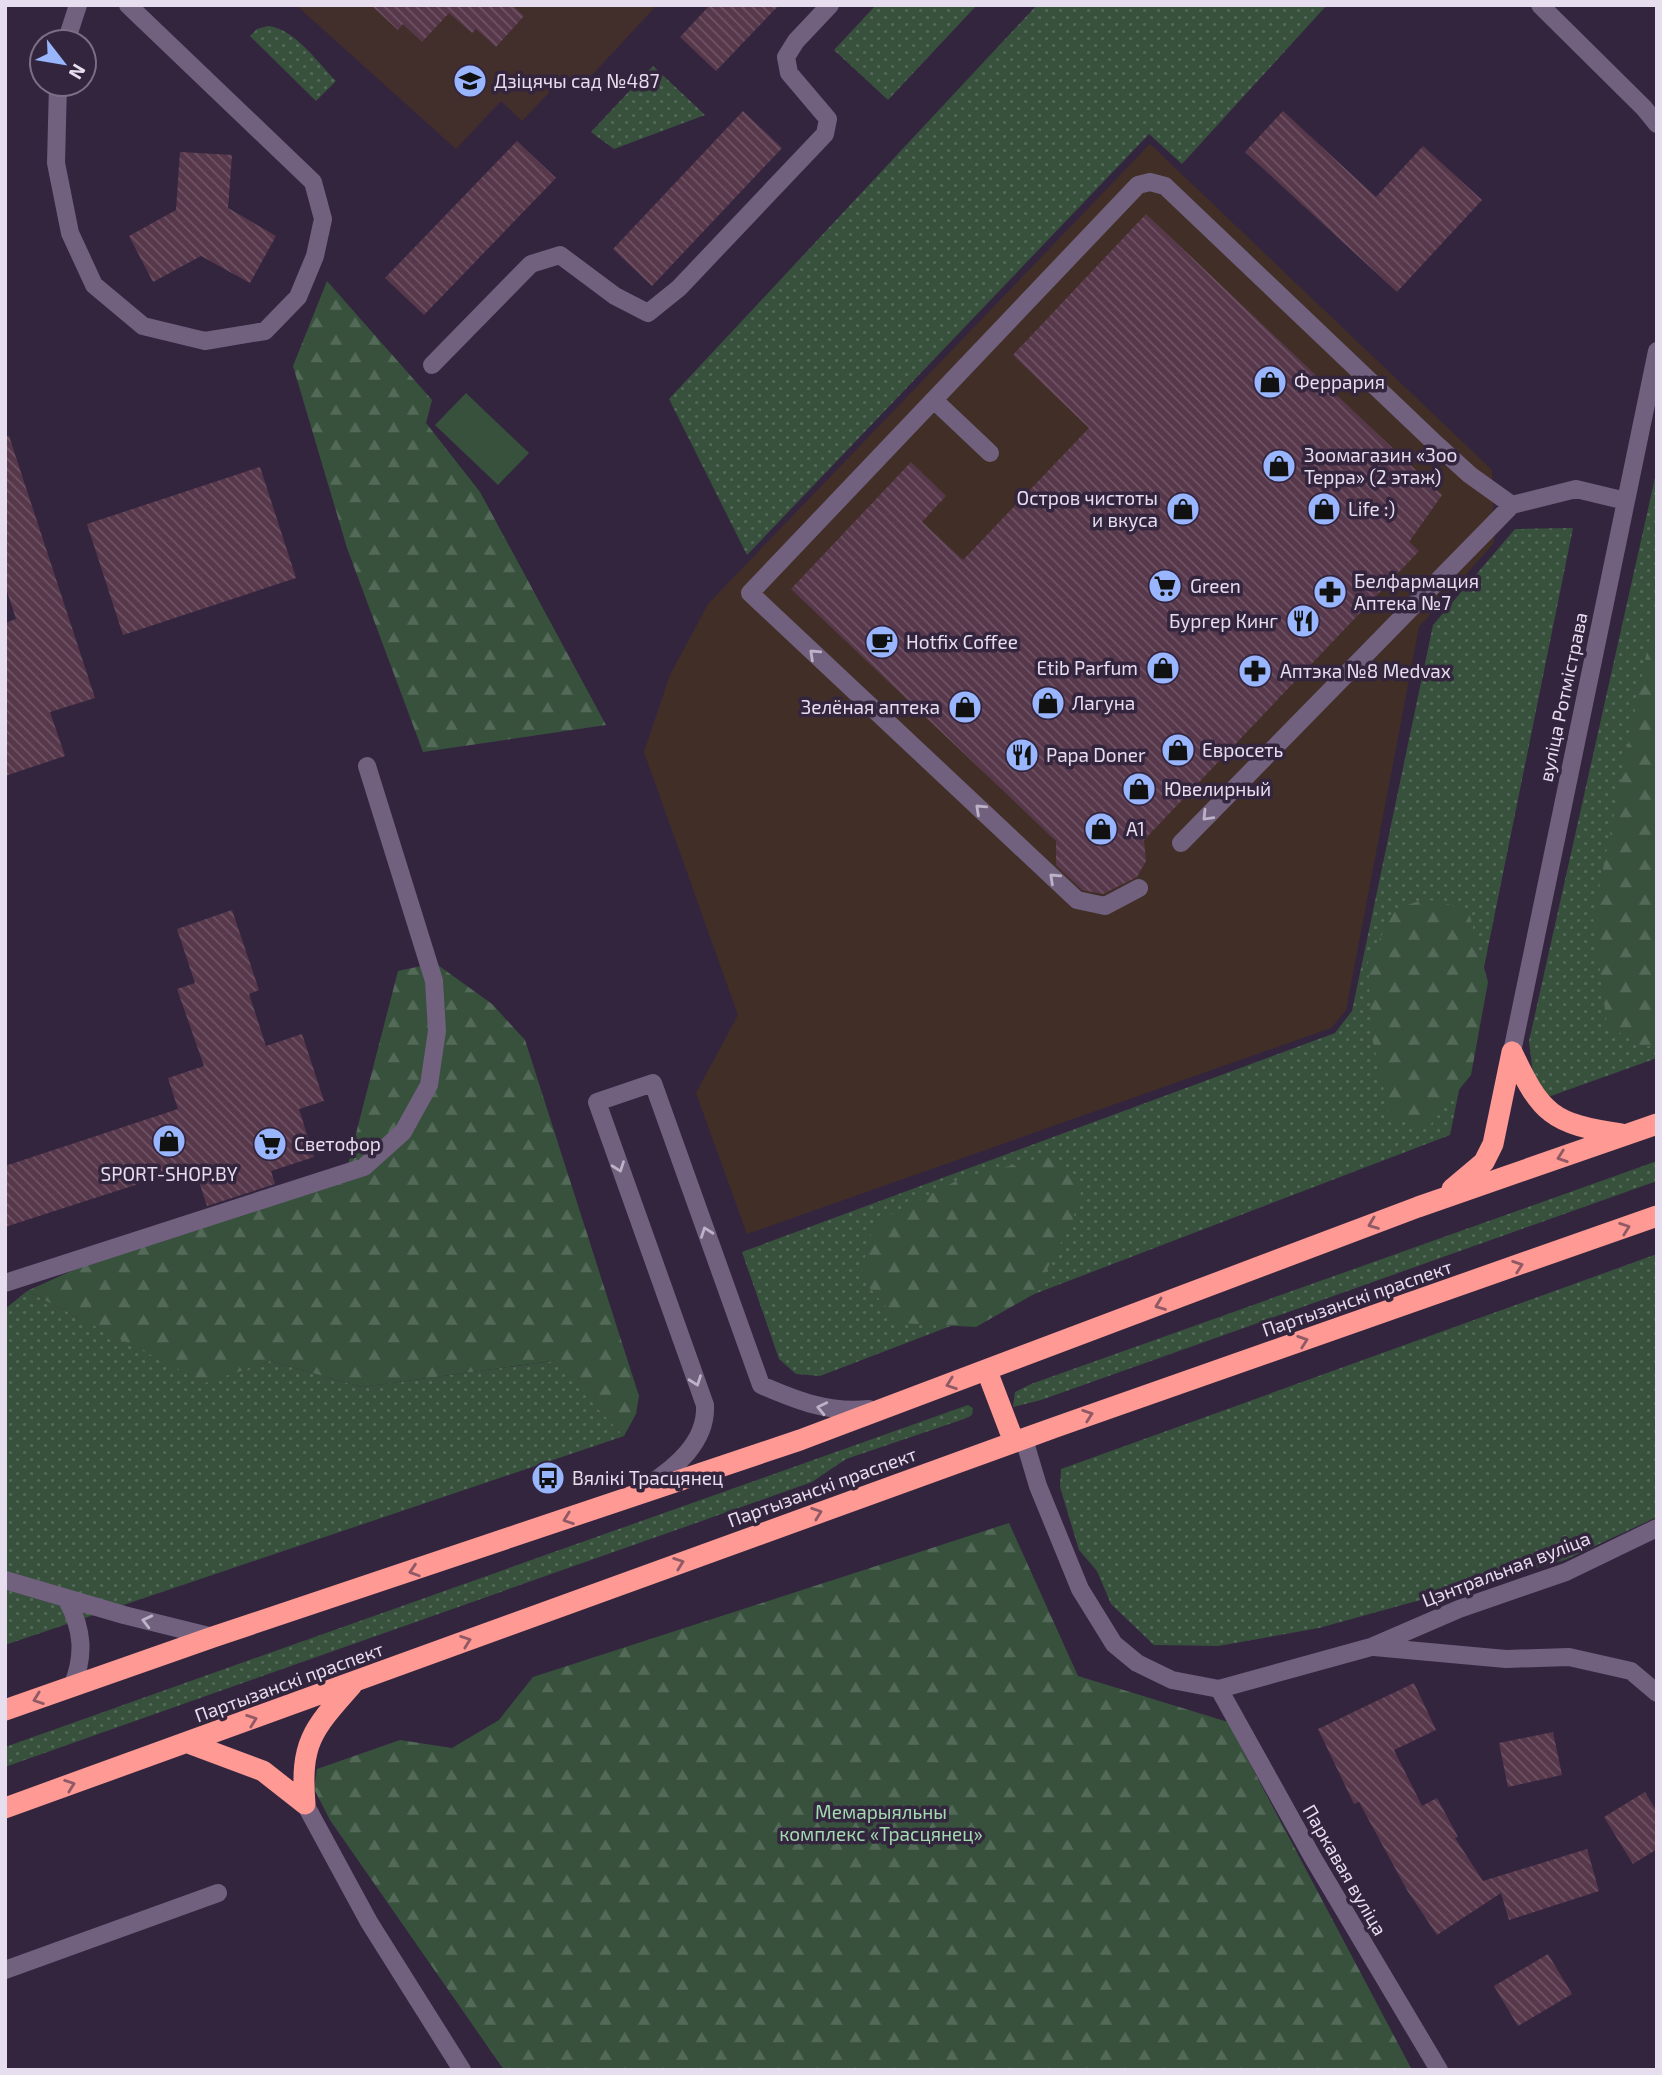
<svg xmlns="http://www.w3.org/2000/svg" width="1662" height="2075" viewBox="0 0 1662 2075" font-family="'Exo 2',sans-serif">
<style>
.commercial{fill:#412f27}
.education{fill:#422e2a}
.green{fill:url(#green-dots)}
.forest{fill:url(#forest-firs)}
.pitch{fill:#37513d}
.building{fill:url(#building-back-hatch)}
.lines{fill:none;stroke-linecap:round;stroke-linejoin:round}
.minor{stroke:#71617f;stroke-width:18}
.highway{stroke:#fe9993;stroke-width:21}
.oneway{stroke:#bdb2c7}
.oneway2{stroke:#8f5965}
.labels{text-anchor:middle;stroke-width:7;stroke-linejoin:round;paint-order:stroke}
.poi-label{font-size:19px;fill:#e6ddee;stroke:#34253f;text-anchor:start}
.street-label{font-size:19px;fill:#e6ddee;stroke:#34253f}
.park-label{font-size:19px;fill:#a2dbaf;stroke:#34253f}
</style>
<defs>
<pattern id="green-dots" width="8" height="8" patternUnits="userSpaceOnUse" patternTransform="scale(1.75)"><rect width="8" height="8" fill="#37513d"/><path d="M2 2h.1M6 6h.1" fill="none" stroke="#546a59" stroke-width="1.8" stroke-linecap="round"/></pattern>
<pattern id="forest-firs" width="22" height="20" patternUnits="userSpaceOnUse" patternTransform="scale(1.75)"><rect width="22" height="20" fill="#37513d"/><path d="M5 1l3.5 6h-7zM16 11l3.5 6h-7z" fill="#546a59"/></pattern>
<pattern id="building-back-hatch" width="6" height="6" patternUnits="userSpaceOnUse" patternTransform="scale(1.75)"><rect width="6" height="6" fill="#57384b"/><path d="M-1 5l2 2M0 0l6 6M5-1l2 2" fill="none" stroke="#6f5465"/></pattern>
</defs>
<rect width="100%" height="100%" fill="#34253f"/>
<path class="commercial" d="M1150 144 1492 470 1494 543 1419 627 1346 1010 1331 1028 747 1234 696 1093 738 1015 644 752 670 675 708 604Z"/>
<path class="education" d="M296 5H657L580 88 566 75 522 121 501 101 456 149Z"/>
<path class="green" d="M876 5H977L888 100 834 50Z
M1037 5H1327L1182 164 1149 134 747 555 669 399Z
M268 26C294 28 318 63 336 81L316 101 250 36 257 29Z
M653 66 705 115 614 149 591 132Z
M1657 469V1058L1548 1097 1533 1075 1529 1041Z
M1573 528 1450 1135 820 1376 796 1374 779 1359 742 1252 1335 1033 1352 1011 1433 625 1515 529Z
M1657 1161V1181L1041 1400 1013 1407 1015 1392 1031 1384Z
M1657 1254V1517L1565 1560 1319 1628 1218 1646 1154 1645 1111 1604 1097 1571 1079 1550 1060 1487 1061 1469Z
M27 1291 205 1382 270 1361 362 1387 553 1361 624 1436 5 1645V1309Z
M968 1405 973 1408 972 1415 964 1419 846 1459 812 1482 5 1767V1747Z"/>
<path class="forest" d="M327 281 432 400 426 423 480 492 606 725 423 752 347 548 293 366Z
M1657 602V1045L1643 1047 1607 1025 1593 918Z
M1425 899 1468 909 1488 982 1471 1075 1427 1129 1390 1117 1372 1038 1368 962 1395 909Z
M435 963 492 1004 525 1040 639 1396 636 1414 624 1436 552 1361 362 1387 270 1361 205 1383 27 1291 140 1240 345 1176 398 971Z
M1055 1154 1081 1193 1072 1222 1034 1294 976 1327 899 1323 860 1276 874 1223 960 1179Z
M1009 1523 1078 1676 1228 1722 1412 2070H504L330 1820 314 1789 317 1769 400 1740 452 1748 499 1720 533 1677Z"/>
<path class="pitch" d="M466 393 529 453 498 485 435 425Z"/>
<path class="building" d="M371 5H512L524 16 496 47 476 29 472 33 449 13 422 42 403 24 398 30Z
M710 5H779L716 71 680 37Z
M743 111 782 148 652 286 613 249Z
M1283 111 1376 197 1423 146 1482 200 1397 292 1245 152Z
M517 141 556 178 424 315 385 278Z
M180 152 232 155 228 208 276 236 250 283 201 256 153 282 129 236 176 210Z
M1146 214 1442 495 1409 542 1419 551 1144 840 1146 861 1137 877 1103 894 1082 890 1056 865V841L791 589 911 462 946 496 922 522 963 560 1089 428 1013 355Z
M5 436H9L95 698 50 712 65 756 5 776V623L16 619 5 585Z
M260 467 296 578 123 635 87 524Z
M232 910 259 990 249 994 266 1046 302 1034 324 1101 299 1109 314 1157 271 1171 275 1184 207 1206 194 1166 5 1227V1166L178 1109 168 1078 204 1066 177 989 195 983 177 929Z
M1414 1683 1436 1730 1394 1750 1422 1806 1437 1798 1458 1837 1455 1838 1483 1881 1587 1849 1599 1891 1509 1920 1501 1893 1437 1935 1407 1890 1359 1802 1354 1804 1318 1729Z
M1553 1732 1562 1775 1508 1787 1499 1743Z
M1645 1792 1657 1812V1849L1633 1864 1604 1817Z
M1548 1954 1572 1994 1518 2026 1494 1986Z"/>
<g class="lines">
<path class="minor" d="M1540 5 1644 108 1657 124
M66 42 78 5
M58 84 56 163 70 233 94 285 143 326 205 341 265 331 298 297 315 256 323 219 313 182 128 5
M432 365 531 264 560 255 615 296 648 313 679 288 825 134 828 119 789 73 786 57 796 41 830 5
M935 401 990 453
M1181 843 1512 505 1576 489 1626 501
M1139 888 1105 906 1077 900 750 593 1138 185 1150 182 1165 186 1437 445 1470 475 1512 505
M1512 1052 1657 351
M5 1283 364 1167 403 1132 429 1085 437 1031 434 981 367 766
M1024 1439 1038 1486 1080 1589 1114 1644 1137 1663 1172 1680 1219 1689 1371 1647 1459 1609 1566 1572 1657 1528
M647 1486C675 1468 707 1442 705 1405L597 1102 653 1083 761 1385C798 1401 828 1413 869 1409
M5 1580 124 1615 213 1637
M67 1600C83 1630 85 1655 72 1687
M1374 1647 1506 1659 1569 1657 1631 1671 1657 1693
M1219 1689 1313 1858 1439 2070
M305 1804 369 1922 462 2070
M5 1970 218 1893"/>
<path class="highway" d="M1512 1052C1541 1114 1552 1124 1621 1134
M1452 1189 1484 1162 1493 1144 1512 1052
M987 1371 1014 1442
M5 1710 213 1637 800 1440 1418 1207 1657 1124
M188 1743 263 1771 305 1804
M305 1804C300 1743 312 1730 352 1685
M5 1808 1056 1427 1657 1216"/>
</g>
<defs><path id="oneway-chevron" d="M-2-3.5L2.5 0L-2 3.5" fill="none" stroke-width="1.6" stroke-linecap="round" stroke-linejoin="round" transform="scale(1.75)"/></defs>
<g class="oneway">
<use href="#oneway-chevron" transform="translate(814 654) rotate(-137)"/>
<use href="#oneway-chevron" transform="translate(980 809) rotate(-137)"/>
<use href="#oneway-chevron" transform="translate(1207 816) rotate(134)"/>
<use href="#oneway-chevron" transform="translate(1054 878) rotate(-137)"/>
<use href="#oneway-chevron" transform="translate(619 1167) rotate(70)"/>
<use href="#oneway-chevron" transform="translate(706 1232) rotate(-110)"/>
<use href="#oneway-chevron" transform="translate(696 1381) rotate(70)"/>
<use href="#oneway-chevron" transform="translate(822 1408) rotate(-167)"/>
<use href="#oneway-chevron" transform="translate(147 1621) rotate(-166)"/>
</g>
<g class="oneway2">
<use href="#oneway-chevron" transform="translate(1562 1157) rotate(161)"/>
<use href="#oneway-chevron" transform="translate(1373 1224) rotate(159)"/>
<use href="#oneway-chevron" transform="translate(1625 1228) rotate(-20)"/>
<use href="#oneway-chevron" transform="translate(1518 1266) rotate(-19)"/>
<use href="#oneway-chevron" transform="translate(1160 1305) rotate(159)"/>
<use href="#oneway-chevron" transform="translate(1303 1341) rotate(-19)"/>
<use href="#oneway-chevron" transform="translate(951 1384) rotate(160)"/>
<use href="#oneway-chevron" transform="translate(1088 1415) rotate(-19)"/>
<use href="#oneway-chevron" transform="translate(817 1513) rotate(-20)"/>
<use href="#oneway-chevron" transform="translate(568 1519) rotate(160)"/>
<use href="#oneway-chevron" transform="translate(679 1563) rotate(-20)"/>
<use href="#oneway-chevron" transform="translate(414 1571) rotate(162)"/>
<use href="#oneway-chevron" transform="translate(466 1641) rotate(-20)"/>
<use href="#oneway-chevron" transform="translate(38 1699) rotate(160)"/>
<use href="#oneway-chevron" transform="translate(252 1720) rotate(-20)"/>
<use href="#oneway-chevron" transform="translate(70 1785) rotate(-20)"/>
</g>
<defs>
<symbol id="school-disc" viewBox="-11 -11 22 22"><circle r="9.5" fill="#98b5fd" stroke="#34253f"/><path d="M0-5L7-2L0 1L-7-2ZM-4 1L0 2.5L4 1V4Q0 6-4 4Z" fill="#111"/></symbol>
<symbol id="shop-disc" viewBox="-11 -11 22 22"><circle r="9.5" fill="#98b5fd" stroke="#34253f"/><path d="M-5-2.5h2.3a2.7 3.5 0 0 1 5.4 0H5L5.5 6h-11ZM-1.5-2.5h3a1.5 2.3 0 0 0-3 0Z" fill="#111"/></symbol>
<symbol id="supermarket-disc" viewBox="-11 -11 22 22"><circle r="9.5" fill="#98b5fd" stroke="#34253f"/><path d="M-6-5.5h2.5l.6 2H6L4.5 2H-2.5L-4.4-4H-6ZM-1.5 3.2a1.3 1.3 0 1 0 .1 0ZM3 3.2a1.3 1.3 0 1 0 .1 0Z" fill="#111"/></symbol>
<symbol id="pharmacy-disc" viewBox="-11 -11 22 22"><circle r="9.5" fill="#98b5fd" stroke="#34253f"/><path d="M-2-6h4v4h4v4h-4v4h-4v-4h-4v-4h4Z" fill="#111"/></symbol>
<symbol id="restaurant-disc" viewBox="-11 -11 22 22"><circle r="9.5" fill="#98b5fd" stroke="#34253f"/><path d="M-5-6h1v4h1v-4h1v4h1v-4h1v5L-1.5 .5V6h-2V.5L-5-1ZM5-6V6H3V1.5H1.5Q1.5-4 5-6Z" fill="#111"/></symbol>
<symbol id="cafe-disc" viewBox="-11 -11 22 22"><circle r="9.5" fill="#98b5fd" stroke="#34253f"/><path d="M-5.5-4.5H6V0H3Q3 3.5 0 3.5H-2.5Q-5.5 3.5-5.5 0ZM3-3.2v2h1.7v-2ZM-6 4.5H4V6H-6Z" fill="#111"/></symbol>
<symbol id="bus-disc" viewBox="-11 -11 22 22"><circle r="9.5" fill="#98b5fd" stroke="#34253f"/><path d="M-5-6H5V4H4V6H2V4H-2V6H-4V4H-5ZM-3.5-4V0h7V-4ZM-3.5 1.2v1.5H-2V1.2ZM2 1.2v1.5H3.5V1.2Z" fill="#111"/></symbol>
</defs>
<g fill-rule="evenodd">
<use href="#school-disc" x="451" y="62" width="38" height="38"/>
<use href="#shop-disc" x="1251" y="363" width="38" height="38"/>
<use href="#shop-disc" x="1260" y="447" width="38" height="38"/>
<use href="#shop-disc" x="1164" y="490" width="38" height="38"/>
<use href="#shop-disc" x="1305" y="490" width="38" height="38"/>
<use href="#supermarket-disc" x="1146" y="567" width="38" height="38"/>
<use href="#pharmacy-disc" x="1311" y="573" width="38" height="38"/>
<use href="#restaurant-disc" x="1284" y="602" width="38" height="38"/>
<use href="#cafe-disc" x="863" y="623" width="38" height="38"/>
<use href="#shop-disc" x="1144" y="649" width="38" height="38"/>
<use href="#pharmacy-disc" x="1236" y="652" width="38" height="38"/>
<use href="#shop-disc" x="1029" y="684" width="38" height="38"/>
<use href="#shop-disc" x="946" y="688" width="38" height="38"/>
<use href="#shop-disc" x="1159" y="731" width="38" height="38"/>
<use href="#restaurant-disc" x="1003" y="736" width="38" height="38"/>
<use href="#shop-disc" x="1120" y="770" width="38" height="38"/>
<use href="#shop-disc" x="1082" y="810" width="38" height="38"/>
<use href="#shop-disc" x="150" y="1122" width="38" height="38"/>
<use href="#supermarket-disc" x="251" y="1125" width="38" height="38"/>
<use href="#bus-disc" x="529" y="1459" width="38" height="38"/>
</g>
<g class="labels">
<g class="poi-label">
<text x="494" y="88">Дзіцячы сад №487</text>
<text x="1294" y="389">Феррария</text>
<text x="1304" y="462">Зоомагазин «Зоо<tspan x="1304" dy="22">Терра» (2 этаж)</tspan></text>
<text x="1158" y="505" text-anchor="end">Остров чистоты<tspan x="1158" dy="22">и вкуса</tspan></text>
<text x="1348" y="516">Life :)</text>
<text x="1354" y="588">Белфармация<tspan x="1354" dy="22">Аптека №7</tspan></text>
<text x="1190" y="593">Green</text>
<text x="1278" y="628" text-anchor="end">Бургер Кинг</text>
<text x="906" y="649">Hotfix Coffee</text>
<text x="1138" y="675" text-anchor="end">Etib Parfum</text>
<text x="1280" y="678">Аптэка №8 Medvax</text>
<text x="1072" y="710">Лагуна</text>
<text x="940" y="714" text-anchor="end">Зелёная аптека</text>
<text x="1202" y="757">Евросеть</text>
<text x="1046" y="762">Papa Doner</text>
<text x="1164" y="796">Ювелирный</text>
<text x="1126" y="836">A1</text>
<text x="294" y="1151">Светофор</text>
<text x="169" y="1181" text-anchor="middle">SPORT-SHOP.BY</text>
<text x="572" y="1485">Вялікі Трасцянец</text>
</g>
<g class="street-label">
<text transform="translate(1563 697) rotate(-78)" y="7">вуліца Ротмістрава</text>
<text transform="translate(1357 1298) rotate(-19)" y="7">Партызанскі праспект</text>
<text transform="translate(822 1487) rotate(-20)" y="7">Партызанскі праспект</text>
<text transform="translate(1506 1569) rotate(-21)" y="7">Цэнтральная вуліца</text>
<text transform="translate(289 1682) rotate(-20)" y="7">Партызанскі праспект</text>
<text transform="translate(1345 1870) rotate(60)" y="7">Паркавая вуліца</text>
</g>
<g class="park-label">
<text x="881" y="1819">Мемарыяльны<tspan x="881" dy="22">комплекс «Трасцянец»</tspan></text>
</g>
</g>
<rect width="1662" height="2075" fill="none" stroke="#e6ddee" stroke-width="14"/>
<g transform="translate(63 63) rotate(121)"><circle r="33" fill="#34253f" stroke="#7b6f85" stroke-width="2"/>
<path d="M0-5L12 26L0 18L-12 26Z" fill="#98b5fd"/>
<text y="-10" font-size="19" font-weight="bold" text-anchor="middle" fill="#e6ddee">N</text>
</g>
</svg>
